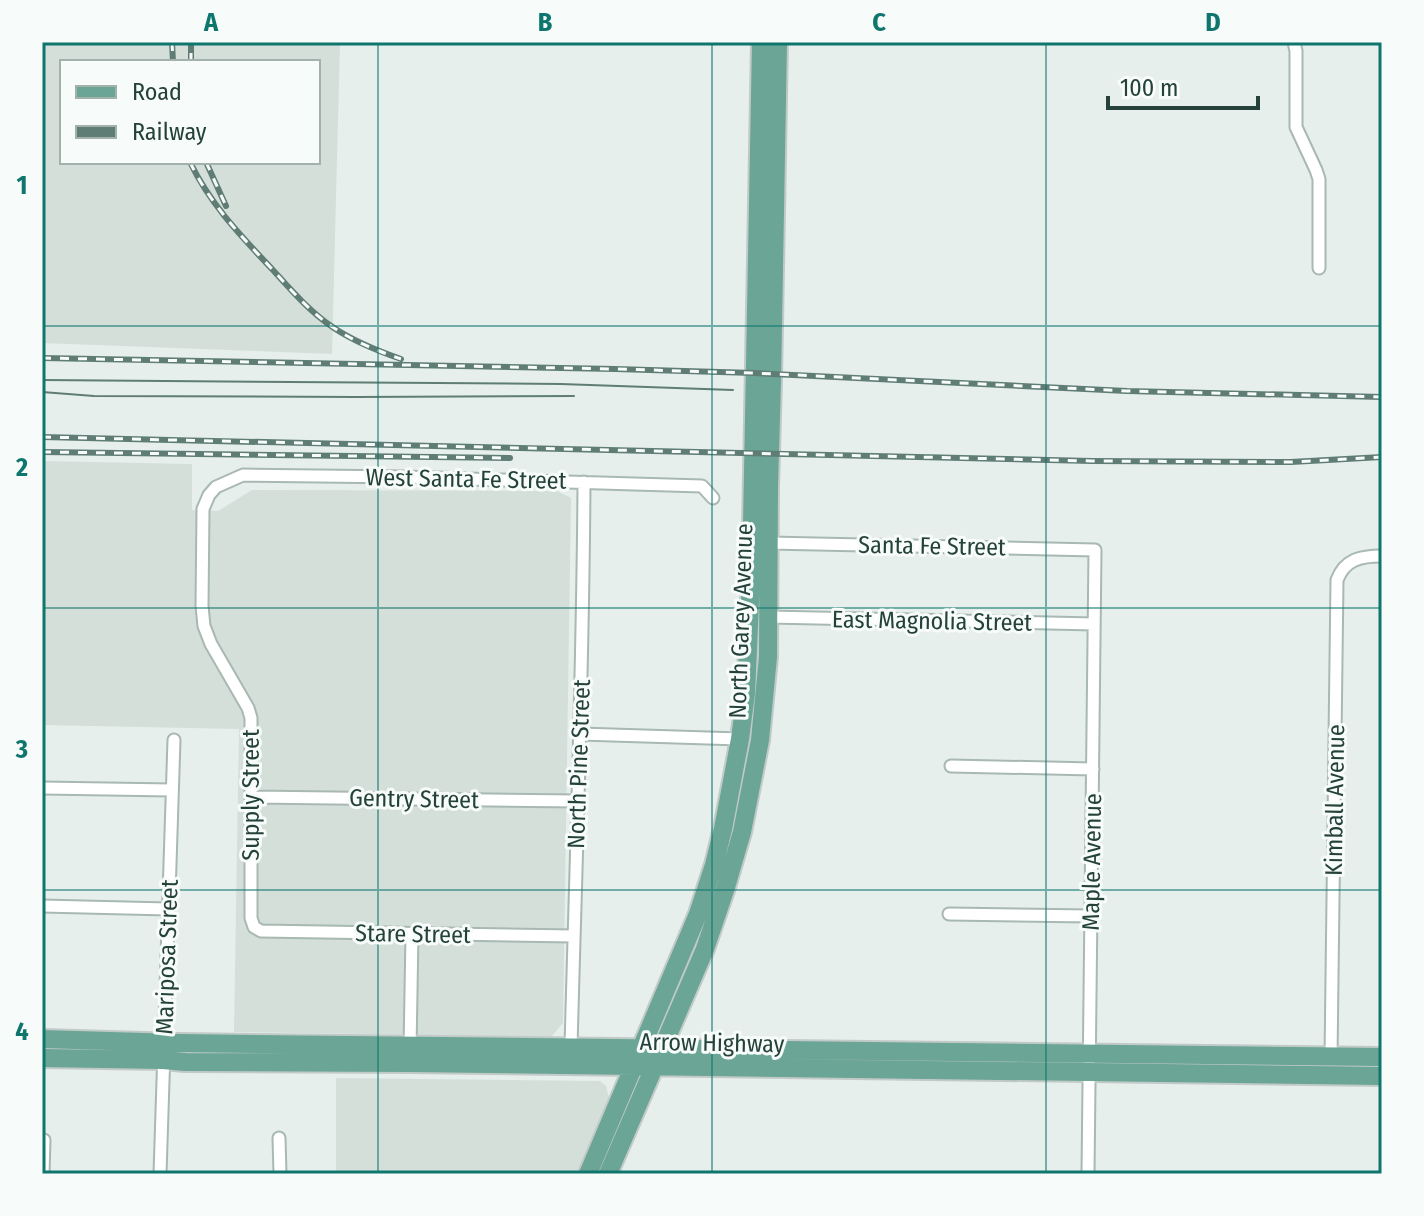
<svg xmlns="http://www.w3.org/2000/svg" width="1424" height="1216" viewBox="0 0 1424 1216" font-family="'Fira Sans Condensed',sans-serif">
<style>
.built{fill:#d4dfda;fill-rule:evenodd}
.lines{fill:none;stroke-linecap:round;stroke-linejoin:round}
.minor-casing{stroke:#a8b8b2;stroke-width:15}
.primary-casing{stroke:#c2cac8;stroke-width:22}
.minor{stroke:#fff;stroke-width:11}
.primary{stroke:#6aa596;stroke-width:18}
.tram{stroke:#5f7d75;stroke-width:2}
.rail-casing{stroke:#5f7d75;stroke-width:6}
.rail{stroke:#f7fbf9;stroke-width:3;stroke-dasharray:9;stroke-linecap:butt}
.grid{fill:none;stroke:#0f766e;stroke-width:2;stroke-opacity:0.55}
.labels{text-anchor:middle;stroke-width:6;stroke-linejoin:round;paint-order:stroke}
.street-label{font-size:24px;fill:#24423a;stroke:#f7fbf9}
.neatline{fill:none;stroke:#0f766e;stroke-width:3}
.grid-label{font-size:26px;text-anchor:middle;font-weight:bold;fill:#0f766e}
</style>
<rect width="100%" height="100%" fill="#e6efeb"/>
<path class="built" d="M42 42H340L332 354 42 343ZM62 62H318V162H62Z
M42 461 192 464V510L218 511 252 490 557 491 571 498 563 1023 551 1037 234 1032 239 729 42 725Z
M336 1078 600 1081 606 1086 609 1098 605 1112 577 1174H336Z"/>
<g class="lines">
<defs>
<path id="minor" d="M1294 42 1296 51V127L1316 170 1319 179V268
M769 543 1095 550 1088 1174
M769 617 1094 624
M580 734 740 739
M951 766 1093 769
M42 788 172 790
M252 797 577 801
M42 906 168 909
M949 914 1091 916
M574 936 261 931 254 927 251 918V718L248 708 211 644 204 626 202 606 203 509 209 495 216 487 243 475 404 477 702 486 713 498
M571 1047C576 859 583 670 584 482
M410 1050 412 934
M1331 1059 1337 580C1345 559 1361 556 1382 556
M279 1138 280 1174
M43 1174 44 1140
M160 1174 174 740"/>
<path id="primary" d="M42 1039 178 1043 1382 1057
M42 1058 163 1060 185 1062 410 1063 1382 1076
M588 1174 698 914 714 865 723 829 740 739 746 693 751 580 761 42
M608 1174 705 949 726 887 742 832 760 740 768 657 769 487 772 381 778 42"/>
</defs>
<use href="#minor" class="minor-casing"/>
<use href="#primary" class="primary-casing"/>
<use href="#minor" class="minor"/>
<use href="#primary" class="primary"/>
<path class="tram" d="M42 380 561 384 733 390
M42 392 94 396 356 397 574 396"/>
<defs>
<path id="rail" d="M172 42 173 62
M191 62V42
M190 162C210 204 241 236 272 269 291 290 310 312 334 328 355 342 378 351 401 359
M206 162 226 206
M42 358 615 369 754 373 1127 391 1382 397
M42 437 1092 461 1291 462 1382 457
M42 452 510 458"/>
</defs>
<use href="#rail" class="rail-casing"/>
<use href="#rail" class="rail"/>
</g>
<path class="grid" d="M378 42V1174M712 42V1174M1046 42V1174M42 326H1382M42 608H1382M42 890H1382"/>
<g class="labels">
<g class="street-label">
<text transform="translate(466 479) rotate(1)" y="8">West Santa Fe Street</text>
<text transform="translate(932 546) rotate(1)" y="8">Santa Fe Street</text>
<text transform="translate(741 621) rotate(-88)" y="8">North Garey Avenue</text>
<text transform="translate(932 621) rotate(1)" y="8">East Magnolia Street</text>
<text transform="translate(579 764) rotate(-88)" y="8">North Pine Street</text>
<text transform="translate(251 795) rotate(-90)" y="8">Supply Street</text>
<text transform="translate(414 799) rotate(1)" y="8">Gentry Street</text>
<text transform="translate(1335 800) rotate(-89)" y="8">Kimball Avenue</text>
<text transform="translate(1092 862) rotate(-89)" y="8">Maple Avenue</text>
<text transform="translate(413 934) rotate(1)" y="8">Stare Street</text>
<text transform="translate(167 957) rotate(-88)" y="8">Mariposa Street</text>
<text transform="translate(712 1043) rotate(1)" y="8">Arrow Highway</text>
</g>
</g>
<rect width="1424" height="1216" fill="none" stroke="#f7fbf9" stroke-width="88"/>
<rect x="60" y="60" width="260" height="104" fill="#f7fbf9" stroke="#a3b1ad" stroke-width="2"/>
<rect x="76" y="86" width="40" height="12" fill="#6aa596" stroke="#a3b1ad" stroke-width="2"/>
<text x="132" y="100" font-size="24" fill="#24423a">Road</text>
<rect x="76" y="126" width="40" height="12" fill="#5f7d75" stroke="#a3b1ad" stroke-width="2"/>
<text x="132" y="140" font-size="24" fill="#24423a">Railway</text>
<path d="M1108 96v12h150v-12" fill="none" stroke="#24423a" stroke-width="4"/>
<text x="1120" y="96" font-size="24" fill="#24423a" stroke="#f7fbf9" stroke-width="6" paint-order="stroke">100 m</text>
<rect x="44" y="44" width="1336" height="1128" class="neatline"/>
<g class="grid-label">
<text x="211" y="31">A</text>
<text x="545" y="31">B</text>
<text x="879" y="31">C</text>
<text x="1213" y="31">D</text>
<text x="22" y="194">1</text>
<text x="22" y="476">2</text>
<text x="22" y="758">3</text>
<text x="22" y="1040">4</text>
</g>
</svg>
